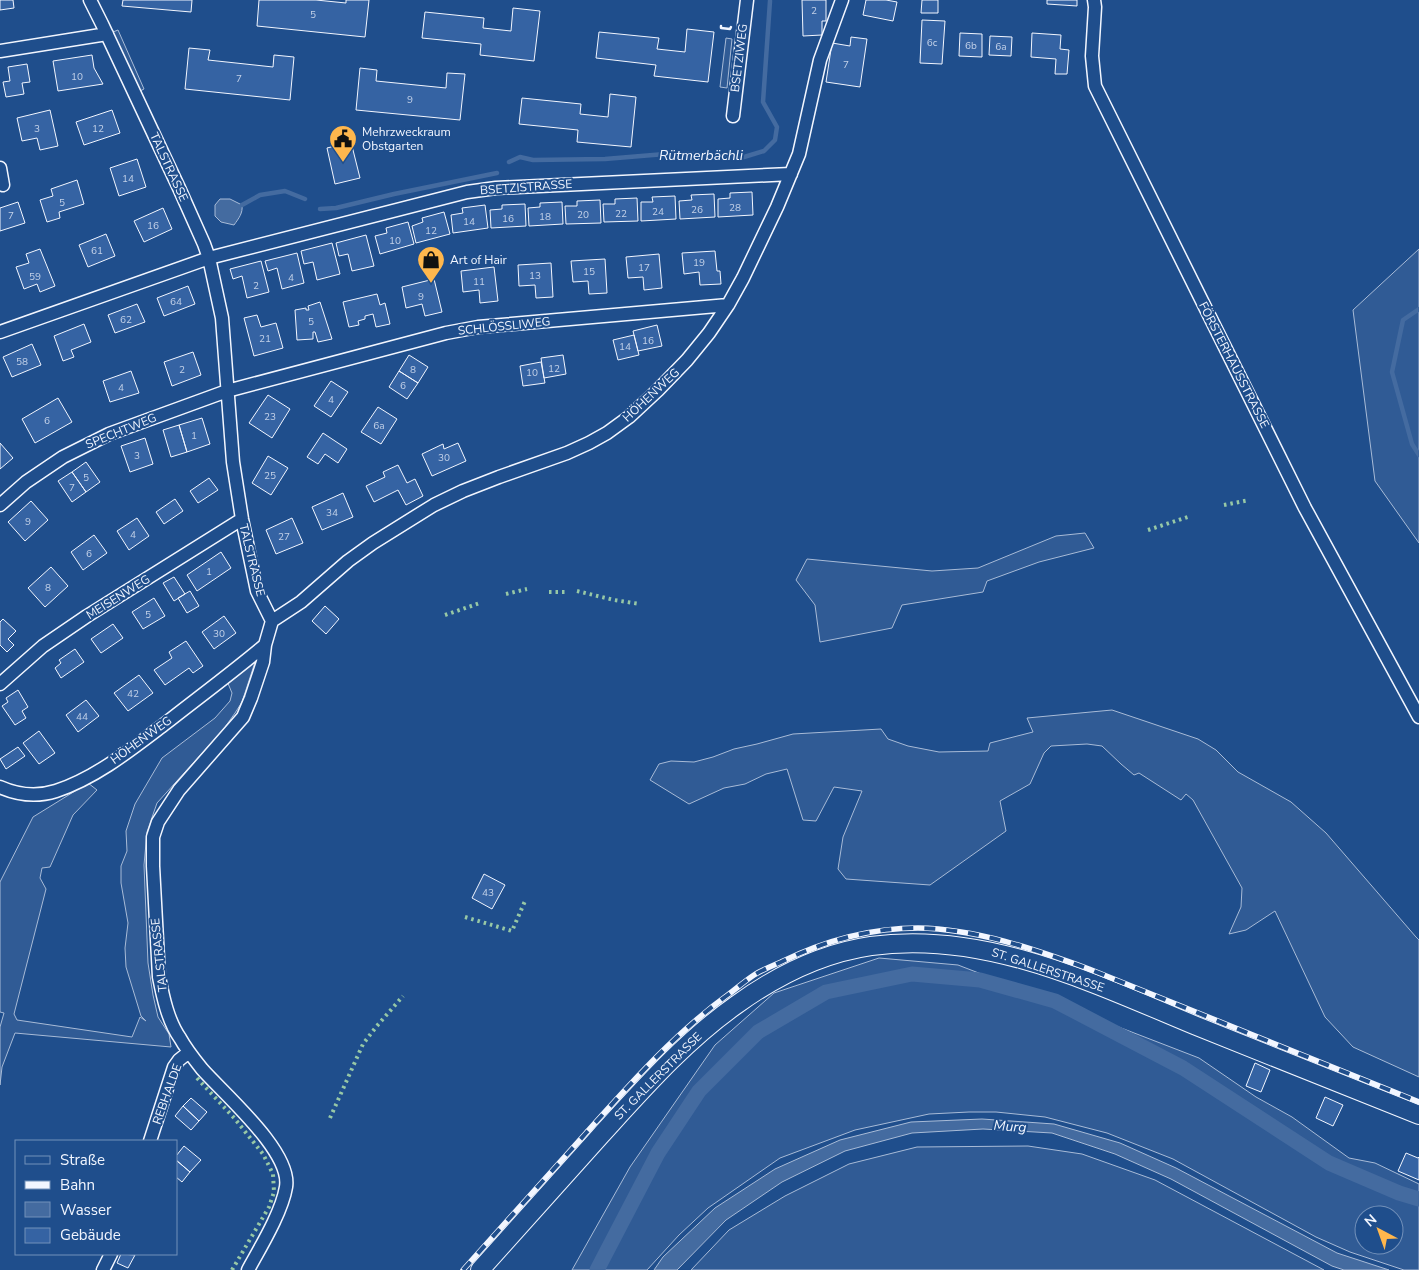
<svg xmlns="http://www.w3.org/2000/svg" width="1419" height="1270" viewBox="0 0 1419 1270" font-family="'Nunito Sans',sans-serif">
<style>
.built{fill:#305b95;stroke:#a8bbd7;fill-rule:evenodd}
.water{fill:#446ba0;stroke:#a8bbd7}
.lines{fill:none;stroke-linecap:round;stroke-linejoin:round}
.stream{stroke:#446ba0;stroke-width:4.5}
.canal{stroke:#446ba0;stroke-width:15}
.building{fill:#3563a3;stroke:#f2f6ff}
.street-casing{stroke:#f2f6ff;stroke-width:15}
.secondary-casing{stroke:#f2f6ff;stroke-width:20}
.street{stroke:#1f4e8c;stroke-width:12}
.secondary{stroke:#1f4e8c;stroke-width:18}
.rail-casing{stroke:#f2f6ff;stroke-width:5.5}
.rail{stroke:#1f4e8c;stroke-width:4;stroke-dasharray:11;stroke-linecap:butt}
.hedge{stroke:#97c8a6;stroke-width:4;stroke-dasharray:2.5 4;stroke-linecap:butt}
.wall{stroke:#f2f6ff;stroke-width:2.5}
.labels{text-anchor:middle;stroke-width:4;stroke-linejoin:round;paint-order:stroke}
.number-label{font-size:10px;fill:#c3d1e8}
.street-label{font-size:12px;fill:#f2f6ff;stroke:#1f4e8c}
.poi-label{font-size:12px;fill:#f2f6ff;stroke:#1f4e8c;text-anchor:start}
.water-label{font-size:14px;font-style:italic;fill:#f2f6ff;stroke:#1f4e8c}
</style>
<rect width="100%" height="100%" fill="#1f4e8c"/>
<path class="built" d="M118 30 144 89 140 91 113 32Z
M726 38 732 39 727 88 720 87Z
M1419 249V543L1375 481 1353 310Z
M1085 533 1094 548 1039 562 987 581 983 592 902 605 892 628 820 642 815 605 796 580 807 559 932 571 978 568 1056 536Z
M257 656 242 702 235 713 223 730 157 803 147 832 144 865 148 963 153 995 158 1017 169 1034 171 1047 15 1033 2 1067 0 1085V1027L4 1013 0 1012V882L33 817 88 783 97 790 73 815 50 867 42 868 40 878 46 889 14 1014 17 1020 132 1037 140 1017 146 1021 141 1016 126 967 125 948 128 923 121 883V866L127 851 126 831 135 804 162 758 215 718 230 701 232 693 227 681Z
M1112 710 1198 739 1216 750 1238 772 1291 802 1326 833 1416 937 1419 940V1077L1353 1047 1325 1017 1275 911 1246 930 1229 934 1241 907 1242 888 1193 800 1186 794 1181 800 1139 773 1134 775 1121 764 1102 746 1087 744 1051 746 1044 753 1030 784 1000 801 1006 831 930 885 846 879 838 869 843 837 862 791 834 787 816 821 803 820 787 769 766 774 745 784 724 788 689 804 650 780 659 764 671 761 694 762 713 757 734 749 757 744 793 734 881 729 888 739 908 746 939 752 988 751 990 743 1033 732 1027 718Z
M879 958 958 965 1199 1058 1256 1097 1292 1117 1349 1158 1375 1163 1419 1184V1270H1404L1350 1252 1316 1237 1173 1159 1107 1133 1045 1117 996 1112H969L929 1114 855 1130 780 1158 708 1208 679 1235 647 1270H572L630 1167 715 1045 774 993ZM1364 1215H1394V1245H1364Z
M1028 1146 1082 1154 1155 1180 1324 1270H691L729 1230 785 1196 849 1164 917 1147Z"/>
<path class="water" d="M220 199H230L242 205C243 213 239 218 234 225L221 222 215 216V205Z
M982 1119 1054 1124 1120 1143 1176 1168 1337 1253 1389 1270H1344L1332 1266 1171 1179 1115 1154 1052 1133 983 1129 912 1133 845 1151 782 1182 726 1220 677 1270H654L663 1257 715 1208 775 1169 840 1140 911 1122Z"/>
<g class="lines">
<path class="stream" d="M509 162 520 157 533 160 605 159 677 153 735 157H744L764 151 775 140 777 127 763 102 770 1
M242 205 260 195 285 191 305 199
M320 209 336 208 394 194 497 173
M1419 309 1403 320 1392 372 1412 444 1419 455"/>
<path class="canal" d="M597 1270 658 1153 699 1091 758 1032 826 992 912 974 980 980 1055 1001 1183 1068 1329 1163 1399 1193 1419 1199"/>
</g>
<path class="building" d="M0 0H13L14 8 0 10Z
M123 0H192L191 12 122 6Z
M259 0H316L346 3V0H369L365 37 257 26Z
M802 0H826V21H822V35L803 36Z
M866 0H886L897 2 893 21 863 15Z
M922 0H938V13H921Z
M1047 0H1077V6L1047 4Z
M513 8 540 11 534 61 480 55 481 44 422 38 425 12 484 18 483 28 511 31Z
M922 20 945 21 942 64 920 63Z
M687 29 714 32 708 82 654 76 656 65 596 58 599 32 659 38 657 49 685 52Z
M960 33 982 34V57L959 56Z
M1032 33 1061 35 1060 49 1069 50 1067 74H1055L1056 59 1031 57Z
M990 36 1012 37 1011 56 989 55Z
M851 37 867 39 860 87 826 82 832 43 850 46Z
M189 48 210 50 208 60 273 67 274 55 294 57 290 100 185 89Z
M92 55 94 68 103 84 58 91 53 61Z
M27 64 30 82 22 83 24 94 6 97 3 82 10 81 8 67Z
M360 68 377 70 376 81 446 88 447 73 465 74 460 120 356 110Z
M610 94 636 97 631 147 577 142 578 130 519 124 522 98 581 104 580 114 608 117Z
M50 110 58 146 40 150 37 138 22 141 17 118Z
M112 110 120 133 84 145 76 122Z
M351 142 360 178 335 184 327 148Z
M137 159 146 187 119 196 110 168Z
M77 180 84 204 59 212 60 218 47 222 40 200 53 196 51 189Z
M752 192 753 215 718 217V199L730 198V193Z
M714 194 715 217 680 219 679 201 692 200 691 195Z
M675 196 676 219 641 221V202H653L652 197Z
M637 198 638 221 604 222 603 204H615V199Z
M600 200 601 223 566 224 565 206H577V201Z
M18 202 25 223 0 231V208Z
M562 202 563 224 529 226 528 208 540 207V203Z
M525 204 526 226 491 228 490 210 502 209V205Z
M485 205 488 228 453 233 451 215 463 213 462 208Z
M163 208 172 229 144 242 134 221Z
M444 212 450 234 416 243 412 226 423 222 422 218Z
M408 222 414 244 380 254 375 236 387 233 386 228Z
M106 234 115 256 88 267 79 245Z
M366 235 374 266 352 271 348 254 339 256 336 243Z
M332 243 340 274 317 280 313 262 304 264 301 251Z
M40 249 55 286 40 292 37 284 24 289 16 267 29 263 26 254Z
M715 251 717 271H720L721 284 700 285 699 272 684 274 682 253Z
M297 253 304 283 282 289 277 268 268 271 265 261Z
M659 254 662 288 644 290 643 277 628 278 626 257Z
M605 259 607 293 589 294 588 281 573 282 571 261Z
M261 261 269 292 247 298 242 276 233 279 230 269Z
M551 263 553 297 536 298 535 285 519 286 518 265Z
M494 267 498 301 480 303 479 290 463 292 461 271Z
M434 279 442 312 425 316 422 304 406 308 402 287Z
M188 286 195 304 164 316 157 298Z
M377 294 380 305 385 303 390 324 376 327 373 314 365 316V319L358 321 359 325 349 327 343 302Z
M320 302 332 339 318 342 315 332H313V339L297 340 295 310 306 308V310H309L308 306Z
M137 304 145 322 115 333 108 315Z
M257 315 261 327 276 323 283 348 254 356 244 318Z
M84 324 91 342 71 350 74 357 63 361 54 336Z
M657 325 662 346 638 351 633 331Z
M634 335 639 355 618 360 613 340Z
M32 344 41 365 12 377 3 357Z
M193 352 201 375 172 386 164 362Z
M409 355 428 367 418 383 399 371Z
M563 355 566 374 544 378 541 358Z
M541 362 545 383 523 386 520 366Z
M131 371 139 393 110 402 103 381Z
M399 371 418 383 407 399 389 387Z
M331 381 348 392 331 417 314 406Z
M268 395 290 409 272 438 249 423Z
M58 398 72 422 35 443 22 419Z
M378 407 397 419 381 444 361 432Z
M202 418 210 444 187 452 179 425Z
M179 425 187 452 171 457 163 430Z
M323 433 347 449 338 463 325 454 318 464 307 457Z
M145 438 153 464 130 472 121 446Z
M0 443 13 458 0 469Z
M458 443 466 461 432 476 422 454 443 444 444 449Z
M268 456 288 468 271 495 252 483Z
M86 462 100 482 86 492 72 472Z
M398 465 407 483 415 479 423 496 406 505 398 490 374 502 366 486 385 477 383 472Z
M72 472 86 492 72 502 58 481Z
M209 478 218 490 198 503 190 491Z
M343 493 353 517 322 530 312 507Z
M175 499 183 511 164 524 156 512Z
M31 501 48 520 25 541 8 522Z
M137 518 149 536 129 550 117 531Z
M292 518 303 543 276 554 266 530Z
M94 535 107 553 83 570 71 552Z
M221 552 231 568 197 591 187 575Z
M51 567 68 586 45 607 28 588Z
M174 577 185 594 174 601 163 583Z
M190 591 199 606 187 613 178 598Z
M154 598 165 616 143 629 132 612Z
M325 606 339 619 326 634 312 621Z
M224 616 236 633 214 649 202 632Z
M3 619 16 631 8 639 14 645 7 652 0 645V622Z
M113 624 123 638 101 653 91 639Z
M186 641 203 666 193 673 189 668 165 685 154 670 172 658 169 652Z
M75 649 84 662 61 678 55 668 61 663 59 660Z
M139 675 153 693 128 711 114 693Z
M18 690 28 707 22 711 26 718 15 725 2 706 8 702 6 698Z
M86 700 99 716 78 732 66 715Z
M39 731 55 753 39 764 23 743Z
M18 747 25 756 6 769 0 759Z
M484 874 505 885 492 909 472 898Z
M1255 1063 1270 1070 1261 1092 1246 1086Z
M1325 1097 1343 1105 1333 1126 1316 1118Z
M191 1098 207 1112 199 1121 183 1106Z
M183 1106 199 1121 191 1130 175 1116Z
M184 1146 201 1160 190 1172 176 1160V1156Z
M1406 1153 1418 1158 1419 1157V1180L1398 1171Z
M176 1160 190 1172 182 1182 176 1177Z
M121 1254 135 1255 128 1268 117 1263Z"/>
<g class="lines">
<defs>
<path id="street" d="M90 0 102 24 179 188 204 244 209 258 222 318 233 462 242 519 257 591 272 621 265 645 263 662 251 698 243 717 179 790 158 822 153 837V866L159 977C163 997 168 1021 180 1038 186 1049 194 1059 202 1069 224 1094 292 1152 286 1187 282 1212 260 1248 248 1270
M1094 0 1095 7 1092 56 1095 86 1305 508 1419 717
M0 51 107 34
M733 116 747 0
M0 168 3 185
M0 332 209 258 467 192 496 188 791 174
M0 505 26 482 63 457 109 434 227 391 446 333 478 327 728 305
M272 621 301 602 348 561 373 543 434 505 463 491 499 477 567 453 589 443 607 433 629 417 658 390 687 360 709 333 728 305 743 278 777 207 799 154 820 60 842 0
M0 684 43 646 87 616 242 519
M0 787C18 795 37 797 56 791 96 778 133 748 166 723 199 697 233 672 265 645
M150 1141 174 1067 179 1060 189 1052
M103 1270 111 1254"/>
<path id="secondary" d="M480 1270C520 1225 561 1180 601 1135 643 1089 685 1041 736 1005 776 976 823 953 871 946 984 930 1093 983 1194 1025 1269 1055 1344 1085 1419 1115"/>
</defs>
<use href="#street" class="street-casing"/>
<use href="#secondary" class="secondary-casing"/>
<use href="#street" class="street"/>
<use href="#secondary" class="secondary"/>
<defs>
<path id="rail" d="M463 1270C504 1224 545 1179 586 1133 631 1083 675 1033 729 994 737 988 745 981 754 975 762 970 772 966 781 962 824 941 870 928 918 928 977 929 1034 949 1089 969L1419 1102"/>
</defs>
<use href="#rail" class="rail-casing"/>
<use href="#rail" class="rail"/>
<path class="hedge" d="M1224 505 1249 500
M1148 530 1191 516
M577 591 614 600 640 604
M549 592H566
M506 594 527 589
M445 615 480 603
M465 917 512 931 525 901
M197 1078 235 1119 263 1154 273 1174 274 1192 269 1207 232 1270
M330 1118 363 1044 376 1027 403 996"/>
<path class="wall" d="M721 26V28L730 29 731 27"/>
</g>
<defs>
<symbol id="civic-pin" viewBox="-11 -11 22 30"><path d="M0 17L-7.5 6A9.5 9.5 0 1 1 7.5 6Z" fill="#ffb74d" stroke="#1f4e8c"/><path d="M-.6-6.5H3V-4.5H.6V-3L4-1V1h2V6H-6V1h2V-1L-.6-3ZM-1.2 2.5V6h2.4V2.5Z" fill="#111"/></symbol>
<symbol id="shop-pin" viewBox="-11 -11 22 30"><path d="M0 17L-7.5 6A9.5 9.5 0 1 1 7.5 6Z" fill="#ffb74d" stroke="#1f4e8c"/><path d="M-5-2.5h2.3a2.7 3.5 0 0 1 5.4 0H5L5.5 6h-11ZM-1.5-2.5h3a1.5 2.3 0 0 0-3 0Z" fill="#111"/></symbol>
</defs>
<g fill-rule="evenodd">
<use href="#civic-pin" x="327" y="123" width="32" height="43"/>
<use href="#shop-pin" x="415" y="244" width="32" height="43"/>
</g>
<g class="labels">
<g class="number-label">
<text x="814" y="14">2</text>
<text x="313" y="18">5</text>
<text x="932" y="46">6c</text>
<text x="971" y="49">6b</text>
<text x="1001" y="50">6a</text>
<text x="846" y="68">7</text>
<text x="77" y="80">10</text>
<text x="239" y="82">7</text>
<text x="410" y="103">9</text>
<text x="37" y="132">3</text>
<text x="98" y="132">12</text>
<text x="128" y="182">14</text>
<text x="62" y="206">5</text>
<text x="735" y="211">28</text>
<text x="697" y="213">26</text>
<text x="658" y="215">24</text>
<text x="621" y="217">22</text>
<text x="583" y="218">20</text>
<text x="11" y="219">7</text>
<text x="545" y="220">18</text>
<text x="508" y="222">16</text>
<text x="469" y="225">14</text>
<text x="153" y="229">16</text>
<text x="431" y="234">12</text>
<text x="395" y="244">10</text>
<text x="97" y="254">61</text>
<text x="699" y="266">19</text>
<text x="644" y="271">17</text>
<text x="589" y="275">15</text>
<text x="535" y="279">13</text>
<text x="35" y="280">59</text>
<text x="291" y="281">4</text>
<text x="479" y="285">11</text>
<text x="256" y="289">2</text>
<text x="421" y="300">9</text>
<text x="176" y="305">64</text>
<text x="126" y="323">62</text>
<text x="311" y="325">5</text>
<text x="265" y="342">21</text>
<text x="648" y="344">16</text>
<text x="625" y="350">14</text>
<text x="22" y="365">58</text>
<text x="554" y="372">12</text>
<text x="182" y="373">2</text>
<text x="413" y="373">8</text>
<text x="532" y="376">10</text>
<text x="403" y="389">6</text>
<text x="121" y="391">4</text>
<text x="331" y="403">4</text>
<text x="270" y="420">23</text>
<text x="47" y="424">6</text>
<text x="379" y="429">6a</text>
<text x="194" y="439">1</text>
<text x="137" y="459">3</text>
<text x="444" y="461">30</text>
<text x="270" y="479">25</text>
<text x="86" y="481">5</text>
<text x="72" y="491">7</text>
<text x="332" y="516">34</text>
<text x="28" y="525">9</text>
<text x="133" y="538">4</text>
<text x="284" y="540">27</text>
<text x="89" y="557">6</text>
<text x="209" y="575">1</text>
<text x="48" y="591">8</text>
<text x="148" y="618">5</text>
<text x="219" y="637">30</text>
<text x="133" y="697">42</text>
<text x="82" y="720">44</text>
<text x="488" y="896">43</text>
</g>
<g class="street-label">
<text transform="translate(739 58) rotate(-83)" y="4">BSETZIWEG</text>
<text transform="translate(169 167) rotate(65)" y="4">TALSTRASSE</text>
<text transform="translate(526 187) rotate(-4)" y="4">BSETZISTRASSE</text>
<text transform="translate(504 326) rotate(-6)" y="4">SCHLÖSSLIWEG</text>
<text transform="translate(1234 365) rotate(63)" y="4">FÖRSTERHAUSSTRASSE</text>
<text transform="translate(651 395) rotate(-43)" y="4">HÖHENWEG</text>
<text transform="translate(121 431) rotate(-22)" y="4">SPECHTWEG</text>
<text transform="translate(252 560) rotate(76)" y="4">TALSTRASSE</text>
<text transform="translate(118 597) rotate(-32)" y="4">MEISENWEG</text>
<text transform="translate(141 740) rotate(-36)" y="4">HÖHENWEG</text>
<text transform="translate(159 955) rotate(-96)" y="4">TALSTRASSE</text>
<text transform="translate(1048 970) rotate(18)" y="4">ST. GALLERSTRASSE</text>
<text transform="translate(658 1076) rotate(-45)" y="4">ST. GALLERSTRASSE</text>
<text transform="translate(167 1094) rotate(-70)" y="4">REBHALDE</text>
</g>
<g class="poi-label">
<text x="362" y="136">Mehrzweckraum<tspan x="362" dy="14">Obstgarten</tspan></text>
<text x="450" y="264">Art of Hair</text>
</g>
<g class="water-label">
<text x="701" y="160">Rütmerbächli</text>
<text transform="translate(1010 1126) rotate(4)" y="5">Murg</text>
</g>
</g>
<rect x="15" y="1140" width="162" height="115" fill="#1f4e8c" stroke="#7391ba"/>
<rect x="25" y="1156" width="25" height="8" fill="#1f4e8c" stroke="#7391ba"/>
<text x="60" y="1165" font-size="15" fill="#f2f6ff">Straße</text>
<rect x="25" y="1181" width="25" height="8" fill="#f2f6ff" stroke="#7391ba"/>
<text x="60" y="1190" font-size="15" fill="#f2f6ff">Bahn</text>
<rect x="25" y="1202" width="25" height="15" fill="#446ba0" stroke="#7391ba"/>
<text x="60" y="1215" font-size="15" fill="#f2f6ff">Wasser</text>
<rect x="25" y="1228" width="25" height="15" fill="#3563a3" stroke="#7391ba"/>
<text x="60" y="1240" font-size="15" fill="#f2f6ff">Gebäude</text>
<g transform="translate(1379 1230) rotate(319)"><circle r="24" fill="#1f4e8c" stroke="#7391ba"/>
<path d="M0-4L9 19L0 12L-9 19Z" fill="#ffb74d"/>
<text y="-8" font-size="14" font-weight="bold" text-anchor="middle" fill="#f2f6ff">N</text>
</g>
</svg>
